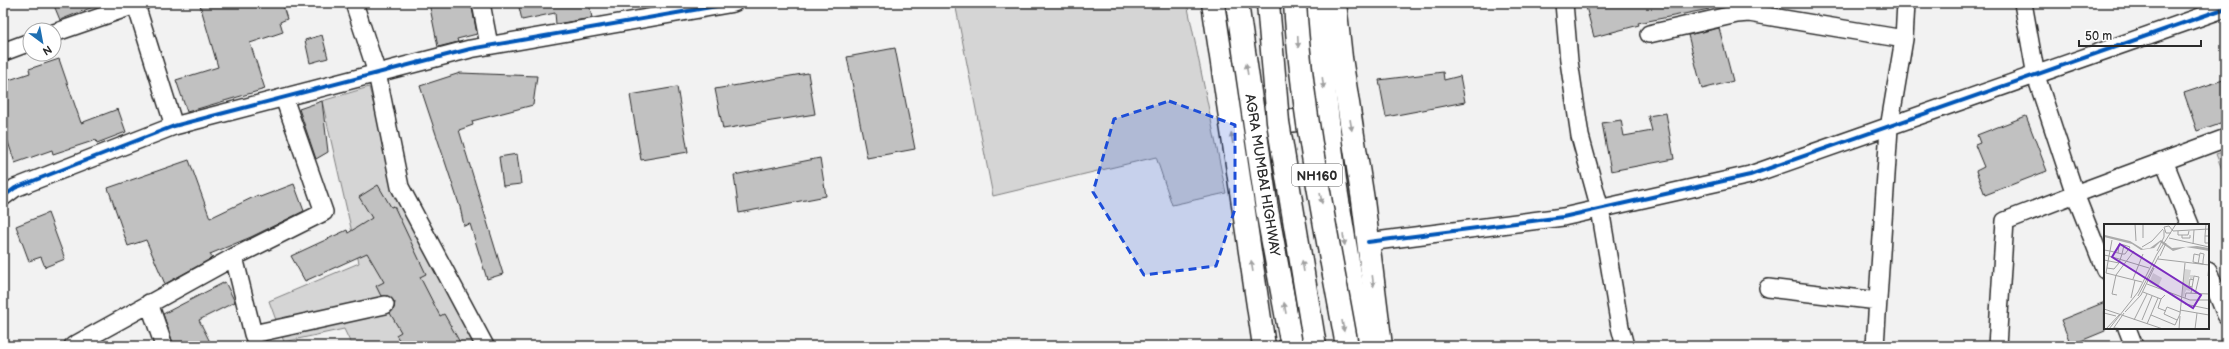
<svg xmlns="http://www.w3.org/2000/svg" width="2229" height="349" viewBox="0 0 2229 349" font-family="'Balsamiq Sans',sans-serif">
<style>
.green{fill:#d5d5d5;stroke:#808080}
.building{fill:#c1c1c1;stroke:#2b2b2b}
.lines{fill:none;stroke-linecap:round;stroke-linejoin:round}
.street-casing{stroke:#2b2b2b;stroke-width:20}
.secondary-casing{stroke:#2b2b2b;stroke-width:25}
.primary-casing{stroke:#2b2b2b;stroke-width:25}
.street{stroke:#fff;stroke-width:17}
.secondary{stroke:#fff;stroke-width:22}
.primary{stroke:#fff;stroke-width:22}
.highway-bridge-casing{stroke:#2b2b2b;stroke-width:25;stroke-linecap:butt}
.highway-bridge{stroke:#fff;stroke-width:22}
.cycleway-casing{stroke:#fff;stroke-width:6}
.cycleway{stroke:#0057b8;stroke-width:4}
.oneway{fill:#a0a0a0}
.marked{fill:#1d4ed8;fill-opacity:0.2;stroke:#1d4ed8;stroke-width:3;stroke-dasharray:8 5;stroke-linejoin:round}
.labels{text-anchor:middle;stroke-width:4;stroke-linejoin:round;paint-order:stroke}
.shield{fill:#fff;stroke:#6b6b6b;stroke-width:1}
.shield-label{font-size:13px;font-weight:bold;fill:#2b2b2b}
.street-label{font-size:14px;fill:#2b2b2b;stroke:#fff}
.inset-road{fill:none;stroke:#a2a2a2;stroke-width:1}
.view{fill:#7b2cbf;fill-opacity:0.15;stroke:#7b2cbf;stroke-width:2}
.inset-edge{fill:none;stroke:#2b2b2b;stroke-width:2}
</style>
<rect width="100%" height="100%" fill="#f2f2f2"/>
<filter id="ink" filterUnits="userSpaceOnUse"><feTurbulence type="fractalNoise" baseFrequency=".025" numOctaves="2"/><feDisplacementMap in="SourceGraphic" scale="8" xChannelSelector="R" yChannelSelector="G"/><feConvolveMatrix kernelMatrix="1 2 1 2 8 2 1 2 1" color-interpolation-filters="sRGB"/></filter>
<g filter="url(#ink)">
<path class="green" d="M955 3H1187L1226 193 1172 205 1156 157 993 196Z
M369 87 391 171 482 346H352L344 329 284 342 269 301 359 263 322 101Z
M2226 151V180L2216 154Z"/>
<path class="building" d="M53 3H103L60 20Z
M207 3H282L287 19 280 22 283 32 250 43 265 89 187 112 176 80 218 67 200 5Z
M429 3H471L477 34 457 39 458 42 438 47Z
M518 3H589L592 18 556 24 555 13 522 20Z
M1585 3H1708L1709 9 1638 23 1639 25 1594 37Z
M1719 28 1733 81 1702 89 1688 35Z
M322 35 328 58 310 63 305 40Z
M895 48 915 149 867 158 847 57Z
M59 59 81 123 118 109 126 132 97 143 96 140 53 154 52 150 15 163 3 127V82L30 73 29 69Z
M1443 72 1444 80 1460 76 1465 102 1386 117 1379 80Z
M460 73 537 76 533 105 472 121 473 125 459 130 503 274 487 279 470 224 464 226 460 207 420 86Z
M808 73 815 114 723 129 715 89Z
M2226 79V121L2197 131 2184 93Z
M677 87 688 152 641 160 630 95Z
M322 101 328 152 316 159 299 109Z
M1666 113 1674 159 1611 171 1602 123 1621 120 1624 136 1652 131 1648 116Z
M2026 116 2047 171 1985 195 1976 171 1984 167 1975 145 1980 143 1977 135Z
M517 154 521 184 503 186 499 157Z
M820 158 826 196 739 213 734 175Z
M189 160 210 218 258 195 260 197 294 184 304 211 251 237 210 254 212 258 165 284 146 240 128 246 108 188Z
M378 185 391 207 394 206 426 274 420 277 440 316 444 314 462 346H403L396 335 401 332 390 313 394 308 395 302 388 296H381L376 286 384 282 367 253 305 281 291 256 347 230 348 233 372 218 359 197Z
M48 213 65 259 45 267 41 257 29 261 16 226Z
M225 282 235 302 199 320 212 346H174L163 314Z
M2105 302V331L2071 345 2061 320Z"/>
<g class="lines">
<defs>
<path id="street" d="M354 3 377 73 400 187 485 346
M481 3 489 45
M1564 3 1569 61 1580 136 1600 209 1620 327 1625 346
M136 5 174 126
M54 33 141 3
M1649 34 1737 14 1749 13 1904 39
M3 52 30 42
M2164 161 2190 225
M3 197 15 188 174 126 470 49 734 3
M1368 242 1563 217 1750 175 2226 8
M234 257 253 334 258 346
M2105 270 2075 194 2226 138
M2208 271 2226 315
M1768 288 1878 301
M149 303 164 346
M2127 328 2134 346
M253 334 385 305
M73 346 234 257 324 212 284 98
M1875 346 1889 128 1904 39 1906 3
M1997 346 2005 221 2075 194 2036 76 2023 3"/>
<path id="secondary" d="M1213 3 1264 346
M1335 3 1341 58 1363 200 1381 346"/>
<path id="primary" d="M1237 3 1267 210 1292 346
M1314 3 1336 189 1362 346
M1259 125 1326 116"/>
</defs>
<use href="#street" class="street-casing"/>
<use href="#secondary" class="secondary-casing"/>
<use href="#primary" class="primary-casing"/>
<use href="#street" class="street"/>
<use href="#secondary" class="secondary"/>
<use href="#primary" class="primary"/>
<defs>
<path id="highway-bridge" d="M1268 3 1278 122 1315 346
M1295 3C1302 118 1327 233 1347 346"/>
</defs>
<use href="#highway-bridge" class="highway-bridge-casing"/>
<use href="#highway-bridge" class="highway-bridge"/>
<defs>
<path id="cycleway" d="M3 197 15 188 174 126 470 49 734 3
M1368 242 1563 217 1750 175 2226 8"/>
</defs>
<use href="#cycleway" class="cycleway-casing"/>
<use href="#cycleway" class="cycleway"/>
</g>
<defs><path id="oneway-solid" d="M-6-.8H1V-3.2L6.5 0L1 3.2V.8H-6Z"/></defs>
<g class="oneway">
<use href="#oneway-solid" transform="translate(1298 42) rotate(87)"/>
<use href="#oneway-solid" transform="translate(1247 69) rotate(-98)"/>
<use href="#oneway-solid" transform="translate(1323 83) rotate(83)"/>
<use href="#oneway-solid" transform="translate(1351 125) rotate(81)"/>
<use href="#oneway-solid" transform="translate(1232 138) rotate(-99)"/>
<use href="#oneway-solid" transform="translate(1321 198) rotate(80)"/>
<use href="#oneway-solid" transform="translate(1344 240) rotate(81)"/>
<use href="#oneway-solid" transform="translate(1252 266) rotate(-99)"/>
<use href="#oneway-solid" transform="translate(1303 266) rotate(-99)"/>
<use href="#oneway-solid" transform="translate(1373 281) rotate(83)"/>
<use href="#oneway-solid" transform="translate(1285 308) rotate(-100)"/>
<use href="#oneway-solid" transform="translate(1343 326) rotate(80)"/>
</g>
</g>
<path class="marked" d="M1169 101 1235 125V209L1216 266 1144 275 1093 192 1114 119Z"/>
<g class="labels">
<rect class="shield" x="1292" y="164" width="50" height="22" rx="3"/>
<g class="shield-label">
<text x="1317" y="180">NH160</text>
</g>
<g class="street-label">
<text transform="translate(1263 175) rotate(81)" y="5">AGRA MUMBAI HIGHWAY</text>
</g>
</g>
<g transform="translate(2104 224)">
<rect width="105" height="105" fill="#f2f2f2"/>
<path d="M81 45 87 46 86 51H90L88 56 85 53 86 67 82 66 80 73 78 72ZM49 49 58 54 54 63 45 59Z" fill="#d5d5d5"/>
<path d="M0 7 1 11 26 17 39 25 46 24 57 16 68 24 93 22 105 24V27L82 23 69 27 56 18 50 24 37 26 28 20 0 13Z" fill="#ababab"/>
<path class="inset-road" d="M31 0 32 17M69 7 105 5M74 7V11H84L85 7M67 9H62L60 3 65 2 69 7M78 11V14H86V11M101 12 102 0M105 12H101V19H105M39 14V0M65 14 105 23M89 20 90 6M38 23 48 17 59 5M0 26 6 27 8 16M53 27 60 13V6M0 31 5 32 6 27 18 30 20 21 15 20 14 29M95 31 90 30 89 38 99 40V37M56 32 62 19M54 35 105 41M0 36 15 39 18 30H21L26 23 20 21M94 40 96 29 100 30 99 37M3 44 10 45 15 39M2 49 5 32 45 44M2 49 38 58M104 52 105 40M29 55 39 30M43 60 86 76H105M88 63 85 62 86 55 90 56M39 68 57 75 61 71M87 69 90 52 95 53 91 70M13 71 8 70 12 51 30 27M34 72 55 32M27 74 31 56M81 74 82 69 105 70M57 75 54 84 62 87M81 80 105 85M0 85 59 105M76 86 105 91M21 88 37 71 50 44M0 89 12 92M47 91 71 101 76 90 81 39M30 96 43 70M38 96 48 72M73 96 60 90 63 83 76 88M43 100 54 74M10 104 22 105M2 105 16 90M5 105 34 68 53 30 72 0M9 105 20 89M75 105 76 92M91 105 93 89"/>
<path class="view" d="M16 20 97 71 89 84 8 33Z"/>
<rect width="105" height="105" class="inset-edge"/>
</g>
<rect width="2229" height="349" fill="none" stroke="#fff" stroke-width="16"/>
<rect x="8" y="8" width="2213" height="333" fill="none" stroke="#2b2b2b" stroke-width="1.5" filter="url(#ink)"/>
<g transform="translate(42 42) rotate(148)"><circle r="19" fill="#ffffff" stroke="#aaaaaa"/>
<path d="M0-3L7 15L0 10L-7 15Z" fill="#1f6fb2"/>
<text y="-6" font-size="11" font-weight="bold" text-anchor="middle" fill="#2b2b2b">N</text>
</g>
<path d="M2079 40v6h122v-6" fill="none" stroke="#2b2b2b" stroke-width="2"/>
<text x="2085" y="40" font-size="12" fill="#2b2b2b" stroke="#ffffff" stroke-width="3" paint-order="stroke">50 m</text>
</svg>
